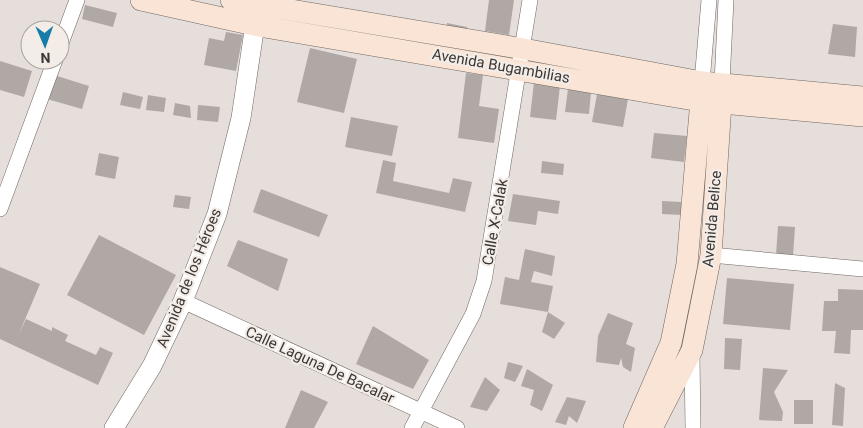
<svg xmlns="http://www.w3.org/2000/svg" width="863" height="428" viewBox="0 0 863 428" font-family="Roboto,sans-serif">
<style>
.building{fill:#afa8a4}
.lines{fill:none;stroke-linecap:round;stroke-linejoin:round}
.minor-casing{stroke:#6e6763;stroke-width:16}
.tertiary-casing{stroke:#6e6763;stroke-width:20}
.secondary-casing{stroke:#6e6763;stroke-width:22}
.minor{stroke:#fff;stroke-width:15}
.tertiary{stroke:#fff;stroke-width:19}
.secondary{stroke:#fae4d5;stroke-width:21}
.labels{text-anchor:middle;stroke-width:4.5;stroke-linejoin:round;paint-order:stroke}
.street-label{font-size:15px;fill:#3b3836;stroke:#f3ece7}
</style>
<rect width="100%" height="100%" fill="#e6deda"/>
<path class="building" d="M489 0H514L509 35 485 31Z
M85 5 117 13 113 27 82 19Z
M447 23 467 27 468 36 446 33Z
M833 24 857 27 855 57 828 54Z
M226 32 243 35 236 71 204 65 209 38 224 41Z
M310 48 357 59 344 113 297 102Z
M0 61 32 71 24 97 0 90Z
M466 73 483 75 479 106 499 109 494 143 458 138Z
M54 75 89 86 82 109 47 99Z
M534 82 560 86 556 120 530 117Z
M568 89 591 92 589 114 565 112Z
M123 92 143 97 140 109 120 105Z
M597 94 628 99 623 127 592 122Z
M148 95 166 98 164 112 146 110Z
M175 103 190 106 191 118 173 115Z
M198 105 220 107 218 122 197 120Z
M351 117 398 126 392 156 345 147Z
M654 133 687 136 684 162 651 158Z
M99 153 119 157 115 179 95 175Z
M383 160 396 163 393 181 449 193 453 178 472 182 465 212 376 193Z
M542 161 564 164 563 175 541 173Z
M261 189 328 215 319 237 253 212Z
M513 194 560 201 558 214 538 211 536 225 508 221Z
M175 195 191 197 189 209 173 207Z
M662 201 681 202 682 215 662 214Z
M778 226 795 227 793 256 776 255Z
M99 235 176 275 144 335 67 295Z
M238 240 288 259 278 291 227 266Z
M525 249 555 256 552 276 534 271 531 282 553 286 548 312 500 304 505 277 519 280Z
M0 267 40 284 18 336 26 319 52 331V327L68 335 65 341 96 355 100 347 113 353 98 385 0 339Z
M727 278 794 284 790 330 723 324Z
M838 289 863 290V330H851L850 354 834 353 836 331H822L824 301H838Z
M548 312 565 323 554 339 542 332Z
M608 313 633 323 626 344 635 348 631 372 623 367 621 358 619 365 596 362 598 336Z
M373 326 429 360 413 389 356 364Z
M725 338 742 339 740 370 724 369Z
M508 362 523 366 515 382 504 378Z
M763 368 788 370 774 392 783 412 782 421 759 420Z
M527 369 553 385 542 411 530 405 534 390 521 386Z
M485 377 500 390 487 411 470 407Z
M835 383 845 388 843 426 832 425Z
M301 390 328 402 314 428H285Z
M567 397 586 401 577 423 569 416 566 425 555 422Z
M794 400H813V424H794Z"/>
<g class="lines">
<defs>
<path id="minor" d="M60 46 77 0
M702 82 709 0
M722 83 726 0
M0 209 55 60
M711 255 863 269
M183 301 457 428
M692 355 693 428
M412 428 473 314 484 281 530 0"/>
<path id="tertiary" d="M114 428 152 366 183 301 217 214 241 118 257 11"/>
<path id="secondary" d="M141 0 254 25 700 101 863 116
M231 0 524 49 702 82 863 97
M634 428 671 343 687 264 702 88
M652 428 692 350 711 255 722 88"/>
</defs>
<use href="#minor" class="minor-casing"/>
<use href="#tertiary" class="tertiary-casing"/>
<use href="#secondary" class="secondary-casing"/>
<use href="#minor" class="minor"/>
<use href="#tertiary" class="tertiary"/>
<use href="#secondary" class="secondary"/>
</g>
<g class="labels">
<g class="street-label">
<text transform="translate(501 66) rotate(10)" y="5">Avenida Bugambilias</text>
<text transform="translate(712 219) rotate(-85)" y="5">Avenida Belice</text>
<text transform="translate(495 222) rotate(-80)" y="5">Calle X-Calak</text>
<text transform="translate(189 278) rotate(-68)" y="5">Avenida de los Héroes</text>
<text transform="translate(320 365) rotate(25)" y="5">Calle Laguna De Bacalar</text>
</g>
</g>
<g transform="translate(45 45) rotate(178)"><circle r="24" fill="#f3ece7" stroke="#a9a4a0"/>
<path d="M0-4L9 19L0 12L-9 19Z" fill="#177ca7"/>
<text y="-8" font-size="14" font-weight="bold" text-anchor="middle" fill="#3b3836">N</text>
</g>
</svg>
